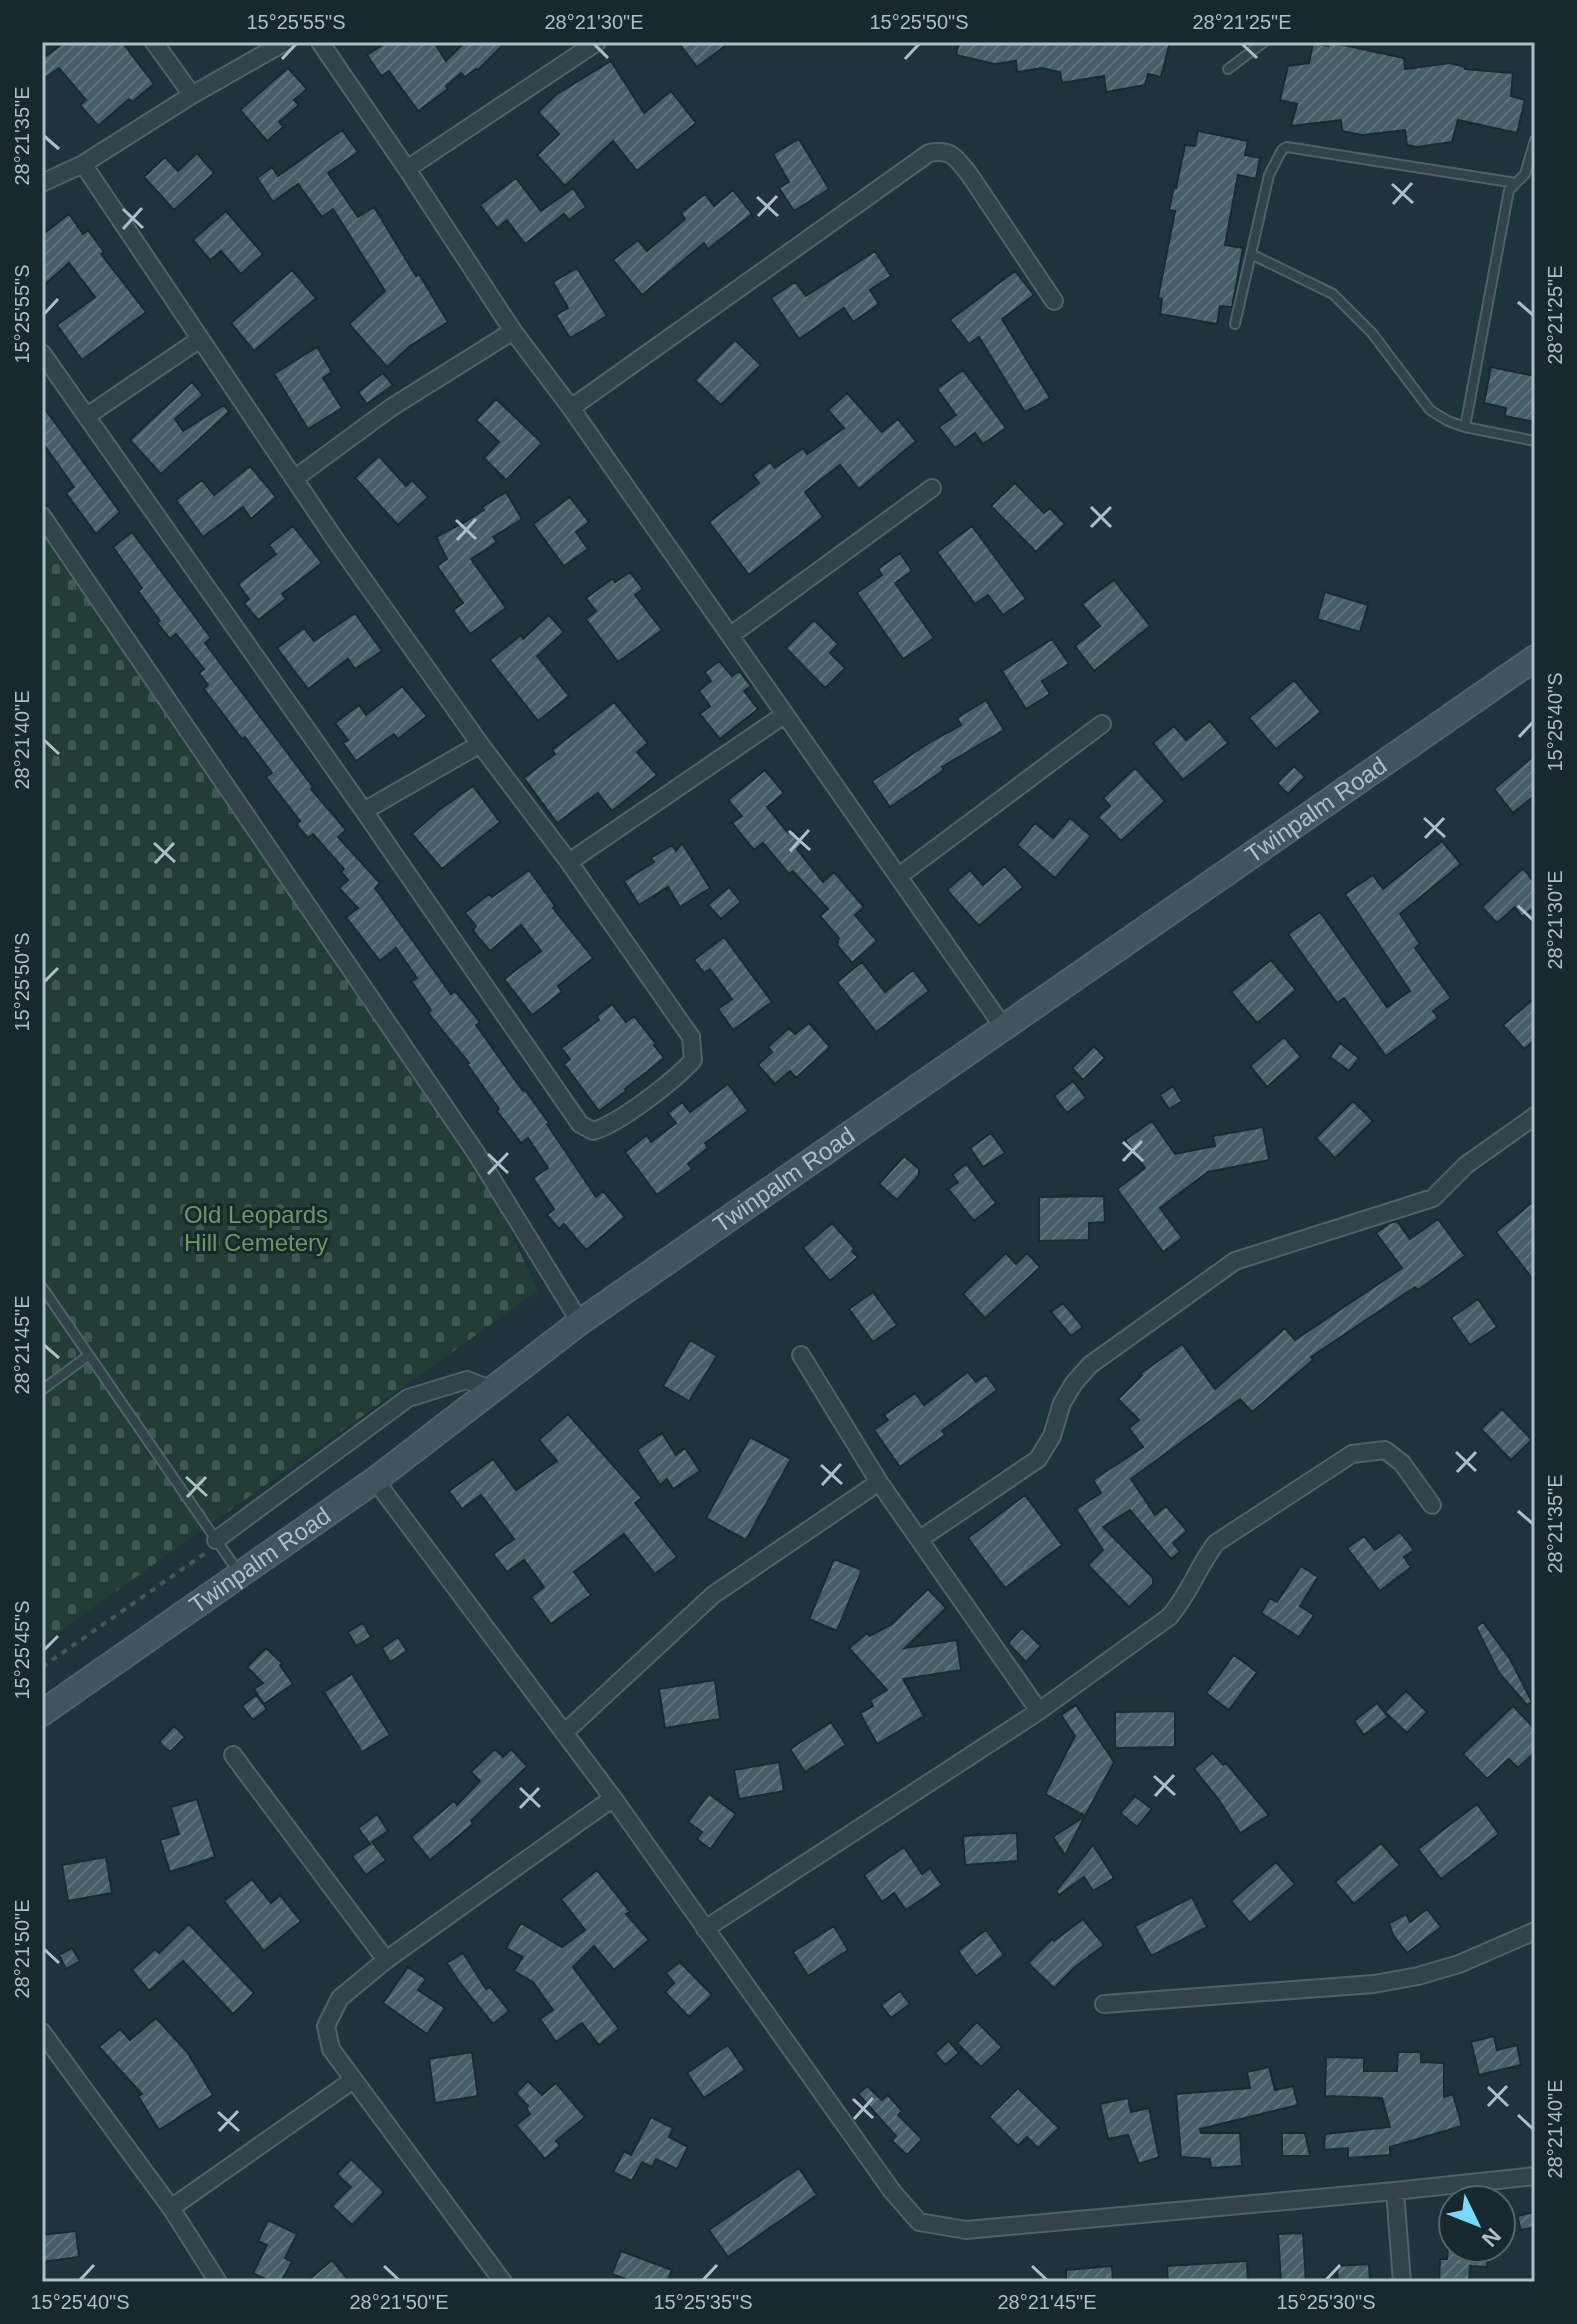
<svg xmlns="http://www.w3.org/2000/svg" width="1577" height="2324" viewBox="0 0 1577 2324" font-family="Helvetica,sans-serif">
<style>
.cemetery{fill:url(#cemetery-stones)}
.building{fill:url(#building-hatch);stroke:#1a2b30;stroke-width:2}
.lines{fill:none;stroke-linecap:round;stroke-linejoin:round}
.lane-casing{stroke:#506268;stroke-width:12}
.street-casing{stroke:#506268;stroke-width:20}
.secondary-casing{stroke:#506268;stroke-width:28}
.path{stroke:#405954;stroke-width:4;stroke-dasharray:6 6;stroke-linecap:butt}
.lane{stroke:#32444a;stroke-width:8}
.street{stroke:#32444a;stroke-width:16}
.secondary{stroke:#40555d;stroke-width:24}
.ticks{fill:none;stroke:#acbfc7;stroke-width:3}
.labels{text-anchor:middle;stroke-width:6;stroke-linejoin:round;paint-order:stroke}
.street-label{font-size:24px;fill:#acbfc7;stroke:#18292e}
.park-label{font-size:24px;fill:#689962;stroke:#18292e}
.neatline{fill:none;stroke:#acbfc7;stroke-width:3}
.ticks-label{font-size:20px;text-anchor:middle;fill:#acbfc7}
</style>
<defs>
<pattern id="cemetery-stones" width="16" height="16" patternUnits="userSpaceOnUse" patternTransform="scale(2)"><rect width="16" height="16" fill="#213d36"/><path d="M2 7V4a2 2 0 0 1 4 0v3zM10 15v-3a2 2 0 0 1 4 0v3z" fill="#3f5752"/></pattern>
<pattern id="building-hatch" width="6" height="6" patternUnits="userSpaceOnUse" patternTransform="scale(2)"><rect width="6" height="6" fill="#465e66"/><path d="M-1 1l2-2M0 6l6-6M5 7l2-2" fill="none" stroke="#5e737a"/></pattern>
</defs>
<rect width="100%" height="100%" fill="#1e333a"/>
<path class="cemetery" d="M42 530 497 1202 538 1291 42 1644Z"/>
<path class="building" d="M65 42H122L154 84 132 102 129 99 98 126 80 105 86 100 59 68 42 80V59Z
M387 42H434L446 61 465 42H506L478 70 476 69 465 77 461 73 446 86 448 89 418 111 389 71 381 76 367 55Z
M678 42H730L697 67Z
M959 42H1170L1161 77 1148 74 1145 85 1106 92 1104 76 1062 83 1060 72 1042 68 1017 72 1016 61 995 64 956 55Z
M1329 42 1404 58 1405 69 1450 63 1465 67V69L1513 73 1511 96 1525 100 1517 133 1458 120 1452 142 1417 147 1407 145 1405 130 1362 135 1342 131 1341 120 1291 126 1297 104 1280 100 1288 66 1309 63 1313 43 1328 46Z
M611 61 644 113 671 91 696 123 637 171 613 141 565 186 537 155 559 134 538 112 557 94Z
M288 68 307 89 294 100 299 105 279 122 283 127 267 141 240 110Z
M342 130 358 152 328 173 358 217 374 207 416 276 419 274 448 322 410 346 387 367 349 324 385 291 333 209 322 217 298 184 273 202 257 178 272 167 278 176Z
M1198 131 1248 141 1245 155 1260 158 1256 179 1238 175 1225 245 1243 248 1232 307 1220 306 1217 324 1160 314 1162 299 1158 298 1175 211 1169 210 1174 187 1176 188 1185 145 1195 146Z
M799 139 829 189 794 211 779 188 789 182 773 154Z
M197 153 214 173 174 210 144 177 165 157 178 171Z
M516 178 541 211 573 188 586 207 569 220 564 214 525 244 507 220 497 228 480 205Z
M733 190 752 214 708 249 704 243 642 295 613 260 638 240 647 251 685 219 681 213 705 194 714 206Z
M226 211 263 254 241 274 221 251 210 260 193 240Z
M69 214 83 234 88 230 104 252 101 254 146 312 82 360 57 325 95 297 69 263 42 287V235Z
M875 251 891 276 870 290 879 304 853 322 844 308 799 339 771 298 795 282 806 296Z
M577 268 607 316 570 338 556 315 568 308 553 282Z
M292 270 316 298 254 351 231 323Z
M1015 271 1034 295 1002 319 1050 398 1025 412 979 337 969 344 950 320Z
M735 340 761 365 721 405 695 380Z
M317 347 332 372 323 378 342 408 308 429 274 374Z
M1491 367 1535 376V422L1505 416 1506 408 1484 403Z
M963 370 1006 428 983 444 975 433 955 448 939 427 956 415 937 389Z
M383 373 393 385 367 404 358 392Z
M192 382 203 395 175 419 183 431 224 405 229 412 161 474 130 440Z
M847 393 882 432 898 419 916 441 859 489 840 465 805 492 823 517 749 575 709 522 759 483 753 475 770 462 775 468 803 448 807 454 844 428 828 410Z
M496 399 542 443 506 480 484 458 499 442 476 420Z
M42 405 120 512 96 534 66 493 74 487 42 442Z
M379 456 406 486 412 480 428 497 398 525 355 478Z
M250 466 276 497 251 519 243 507 203 537 176 500 202 480 214 495Z
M1015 483 1044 513 1050 508 1065 524 1036 552 991 506Z
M506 492 522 519 493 537 497 542 471 559 506 608 470 634 453 610 463 603 437 566 447 559 436 537 463 523 484 510 482 507Z
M570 497 589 522 576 532 588 549 564 566 533 524Z
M293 526 322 563 282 594 286 599 258 620 244 603 249 599 238 584 276 554 269 545Z
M972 526 1026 599 1003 615 988 595 975 604 937 552Z
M132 532 211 638 205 643 313 787 311 789 346 830 338 837 380 883 375 888 451 994 455 991 480 1022 476 1025 523 1091 525 1090 549 1123 547 1124 596 1197 603 1191 625 1217 586 1250 564 1224 559 1229 547 1215 554 1209 533 1178 548 1168 528 1138 521 1143 497 1111 499 1109 467 1064 469 1063 428 1013 431 1010 411 981 417 978 396 948 380 961 346 917 358 908 339 888 348 880 341 872 344 869 313 834 308 838 296 824 300 821 266 777 272 773 245 737 242 739 204 689 208 685 199 673 204 669 176 634 170 639 157 623 160 621 138 591 142 588 113 547Z
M900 553 912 571 895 583 934 638 903 659 857 593 882 575 878 569Z
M630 572 643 589 635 595 662 630 618 662 586 619 596 611 586 598 613 578 615 582Z
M1114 580 1150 626 1094 671 1075 646 1100 626 1082 604Z
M1325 592 1368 605 1360 632 1317 619Z
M355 613 382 651 355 669 348 659 308 689 277 648 304 628 314 641Z
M549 615 564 632 537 656 569 696 538 721 490 660 521 635 523 639Z
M814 620 838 644 830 653 845 668 825 688 786 648Z
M1052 639 1069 664 1042 681 1050 694 1026 709 1002 671Z
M719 661 732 676 739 671 751 686 744 691 758 709 720 739 700 714 710 706 699 691 711 681 705 672Z
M1294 680 1321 712 1276 749 1249 718Z
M402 686 427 716 398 739 394 734 356 761 343 743 348 740 335 723 359 705 366 715Z
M986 700 1004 730 942 767 944 770 890 807 872 781 927 744 961 725 957 718Z
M614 702 648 743 637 752 657 775 612 811 598 793 557 823 524 778 555 754 552 750Z
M1210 721 1228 743 1183 780 1153 743 1174 726 1186 740Z
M1535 755V795L1513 813 1494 789Z
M1294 766 1305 777 1288 794 1277 783Z
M1135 768 1165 801 1121 841 1098 817 1110 806 1103 798Z
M765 770 784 793 767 807 788 833 793 830 803 843 797 849 823 882 834 872 864 907 855 915 877 941 852 963 837 945 839 938 820 916 828 909 793 871 789 874 763 843 754 850 732 823 742 816 728 800Z
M473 786 500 822 442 869 412 834 439 810Z
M1070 818 1091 836 1055 878 1017 845 1035 823 1053 838Z
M1442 841 1461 864 1400 914 1420 944 1415 948 1451 998 1433 1011 1438 1018 1386 1056 1344 998 1337 1003 1288 934 1320 912 1387 1007 1410 991 1345 894 1373 875 1383 889Z
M682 843 710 888 680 907 668 887 639 905 624 881 654 862 651 858 672 845 676 851Z
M1005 866 1023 887 979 926 947 890 970 870 983 885Z
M1523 868 1535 884V907L1522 917 1515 907 1497 923 1482 907Z
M529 870 555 906 553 908 593 958 558 986 562 992 532 1015 504 979 541 951 521 925 490 951 473 931 476 926 465 913 489 894 492 897Z
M729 887 741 902 721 919 708 905Z
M724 937 772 1002 733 1030 718 1009 732 999 710 969 704 973 694 960Z
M1271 960 1296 990 1257 1023 1231 992Z
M862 962 885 992 913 970 929 991 876 1032 837 982Z
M1535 998V1040L1524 1049 1503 1025Z
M612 1004 626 1022 634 1016 656 1044 654 1045 664 1058 625 1089 626 1091 599 1111 564 1064 570 1059 561 1048 599 1020 597 1016Z
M809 1023 830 1047 796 1078 790 1071 775 1084 758 1065 772 1052 768 1047 789 1028 795 1034Z
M1284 1037 1301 1057 1267 1087 1250 1066Z
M1340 1043 1359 1058 1349 1071 1330 1057Z
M1094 1046 1105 1058 1083 1080 1072 1068Z
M1073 1081 1086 1098 1067 1113 1054 1096Z
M728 1084 748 1111 705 1143 708 1148 688 1164 692 1169 657 1195 625 1152 647 1135 651 1142 676 1123 668 1113 682 1102 690 1112Z
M1173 1086 1182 1101 1169 1109 1160 1095Z
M1353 1101 1373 1121 1335 1158 1316 1138Z
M1152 1121 1175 1154 1215 1146 1213 1136 1263 1127 1269 1160 1208 1172 1160 1208 1182 1238 1163 1252 1117 1189 1145 1168 1125 1140Z
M991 1133 1005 1153 983 1167 970 1148Z
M904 1156 919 1169V1175L897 1200 879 1184Z
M966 1164 996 1203 974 1221 948 1189 958 1182 952 1175Z
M1104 1196 1105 1222 1089 1223V1240L1039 1241V1197Z
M1535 1200V1282L1496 1232Z
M1438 1219 1465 1256 1418 1290 1415 1287 1311 1357 1313 1360 1252 1412 1240 1399 1131 1479 1155 1515 1166 1506 1187 1531 1173 1543 1180 1552 1171 1559 1130 1510 1103 1527 1153 1578V1584L1129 1607 1088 1565 1103 1550 1076 1509 1101 1493 1093 1480 1143 1447 1129 1428 1139 1420 1118 1399 1142 1375 1141 1373 1182 1344 1215 1389 1285 1328 1295 1340 1402 1268 1376 1233 1390 1223 1397 1221 1410 1239Z
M832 1223 854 1248 852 1251 858 1257 830 1281 803 1248Z
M1006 1253 1016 1264 1027 1253 1040 1267 985 1318 963 1294Z
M873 1292 897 1325 873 1342 849 1309Z
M1478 1299 1497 1327 1470 1345 1451 1318Z
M1063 1303 1083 1327 1071 1336 1051 1312Z
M690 1340 717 1356 689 1401 663 1386Z
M968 1372 976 1382 986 1375 997 1390 942 1431 945 1435 900 1467 874 1430 888 1420 884 1415 915 1393 924 1405Z
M1502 1409 1532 1440 1511 1460 1481 1429Z
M568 1414 642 1498 635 1503 677 1557 655 1574 624 1534 574 1572 591 1595 551 1624 531 1597 544 1587 524 1560 507 1572 493 1554 514 1539 481 1495 462 1509 449 1491 493 1459 516 1490 557 1461 539 1440Z
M662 1433 676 1455 685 1448 700 1471 673 1489 667 1479 660 1485 637 1450Z
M750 1437 791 1459 746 1540 706 1518Z
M1025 1495 1062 1545 1005 1588 968 1538Z
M1400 1532 1414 1550 1404 1557 1411 1567 1380 1591 1347 1548 1364 1536 1375 1550Z
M834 1559 862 1570 837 1631 809 1619Z
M1301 1566 1318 1577 1300 1606 1314 1615 1299 1637 1261 1613 1270 1598 1277 1602Z
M928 1589 946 1608 905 1648 957 1640 961 1670 903 1679 924 1716 877 1744 860 1713 873 1706 870 1700 887 1690 849 1648 867 1633 870 1636 892 1624Z
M1483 1622 1510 1659 1532 1702 1527 1705 1499 1673 1476 1627Z
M363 1623 371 1637 356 1646 348 1632Z
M1022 1628 1041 1646 1026 1662 1008 1643Z
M398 1637 407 1651 390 1662 382 1648Z
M266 1648 282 1663 280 1665 293 1684 264 1704 254 1689 263 1683 247 1667Z
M1234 1655 1257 1672 1229 1710 1206 1693Z
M352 1674 390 1735 362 1752 324 1692Z
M715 1680 720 1719 665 1728 659 1689Z
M1406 1691 1427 1712 1407 1733 1385 1712Z
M256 1695 267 1709 253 1720 242 1706Z
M1377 1703 1388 1717 1364 1735 1354 1721Z
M1076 1705 1114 1762 1085 1816 1045 1794 1075 1736 1061 1715Z
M1513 1706 1535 1729V1752L1518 1768 1509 1759 1487 1779 1463 1754Z
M1175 1711V1747L1115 1748V1712Z
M831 1722 846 1745 805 1772 790 1749Z
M174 1726 185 1737 170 1752 159 1742Z
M495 1749 503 1757 511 1749 527 1766 471 1821 473 1824 430 1860 411 1837 454 1801 457 1805 480 1781 471 1772Z
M1213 1753 1223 1765 1226 1763 1269 1815 1240 1833 1219 1800 1194 1769Z
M779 1762 784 1791 739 1799 734 1770Z
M709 1794 736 1814 710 1849 697 1839 702 1832 688 1822Z
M1135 1796 1152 1809 1137 1827 1120 1813Z
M197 1799 215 1857 170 1872 160 1840 179 1834 171 1807Z
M1477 1804 1499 1834 1441 1879 1418 1849Z
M377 1814 388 1831 372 1842 386 1860 366 1875 352 1856 370 1844 358 1828Z
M1085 1816 1065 1855 1053 1837Z
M1017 1833 1018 1861 965 1865 963 1836Z
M1381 1843 1400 1865 1354 1904 1335 1882Z
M1093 1845 1114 1878 1093 1891 1084 1877 1059 1895 1056 1891Z
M904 1847 922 1874 930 1868 942 1885 906 1910 894 1893 882 1902 864 1875Z
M106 1857 112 1893 68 1901 62 1865Z
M1276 1862 1295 1884 1250 1923 1231 1901Z
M597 1870 630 1912 626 1914 649 1940 614 1970 594 1946 573 1967 619 2029 599 2045 582 2023 556 2042 540 2019 553 2010 533 1982 514 1971 523 1957 506 1948 521 1923 562 1947 585 1930 561 1899Z
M252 1879 271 1903 280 1895 301 1921 264 1951 224 1901Z
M1192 1897 1207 1927 1151 1956 1135 1926Z
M1427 1909 1441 1927 1407 1953 1393 1935 1389 1923 1406 1914 1410 1922Z
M1083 1919 1104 1945 1074 1968 1054 1988 1028 1963 1052 1939 1054 1941Z
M189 1924 254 1993 233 2014 183 1961 149 1991 132 1970 155 1949 159 1953Z
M834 1926 848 1950 808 1976 793 1952Z
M986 1930 1004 1955 976 1976 958 1951Z
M72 1948 80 1961 66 1969 59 1955Z
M463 1953 486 1989 490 1987 509 2011 493 2024 460 1983 447 1963Z
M680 1962 712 1995 689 2017 665 1992 674 1983 666 1973Z
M408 1967 426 1979 418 1990 445 2008 427 2034 383 2003Z
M900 1991 910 2004 891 2018 881 2005Z
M156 2018 187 2052 213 2095 159 2130 138 2096 142 2094 99 2047 120 2029 130 2040Z
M977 2022 1002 2047 981 2067 957 2043Z
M1494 2036 1497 2050 1517 2045 1521 2065 1479 2075 1471 2042Z
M949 2041 959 2053 945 2065 935 2053Z
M728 2045 745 2070 704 2098 687 2073Z
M472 2052 478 2096 435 2103 429 2059Z
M1398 2052H1421V2062L1444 2063V2097L1453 2094 1462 2126 1390 2147V2155L1348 2158V2148L1324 2150 1325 2134 1390 2127 1382 2098 1325 2096 1326 2057 1364 2058V2071H1397Z
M1269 2067 1275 2090 1293 2086 1298 2105 1200 2129 1201 2133H1240L1242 2166 1211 2168 1210 2159 1181 2157 1176 2094 1250 2088 1247 2072Z
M528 2081 542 2095 556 2083 585 2117 556 2141 560 2146 545 2159 516 2125 530 2114 526 2108 528 2106 516 2093Z
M867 2086 882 2100 888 2095 902 2111 898 2115 922 2139 907 2155 892 2141 896 2136 858 2094Z
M1018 2088 1059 2128 1038 2148 1027 2137 1018 2146 989 2117Z
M1128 2098 1131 2112 1149 2108 1159 2157 1139 2164 1128 2135 1108 2139 1100 2104Z
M651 2117 673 2128 669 2137 688 2147 677 2169 656 2159 652 2167 642 2162 632 2181 613 2172 624 2151 631 2155Z
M1282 2133H1305L1310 2156H1282Z
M351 2159 384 2192 352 2225 332 2206 351 2187 337 2174Z
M799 2168 817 2195 728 2257 709 2230Z
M1535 2212V2227L1521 2230 1517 2216Z
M268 2220 297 2234 285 2258 292 2262 281 2282H271L253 2273 267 2245 258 2241Z
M76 2231 79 2257 42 2262V2235Z
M1303 2233 1306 2282H1281L1278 2234Z
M1448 2248H1488L1487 2267 1470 2266 1469 2282H1439L1440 2259H1447Z
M621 2251 672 2270 667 2282H634L612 2274Z
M332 2260 350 2282H306Z
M1247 2261 1248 2282H1168L1167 2266Z
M1369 2264 1370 2282H1338L1337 2266Z
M1112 2266 1113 2282H1066V2270Z"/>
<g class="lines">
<defs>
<path id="lane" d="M1228 69 1264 42
M1251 254 1333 294 1372 333 1430 410 1448 421 1465 427 1535 441
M1235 324 1269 175 1282 150 1287 147 1516 183
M1465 427 1509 190 1525 174 1535 140
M42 1287 239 1573
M42 1390 89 1355"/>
<path id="street" d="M154 42 192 95
M320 42 407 169 513 331 571 408 1004 1028
M407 169 597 42
M42 183 83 164 192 95 285 42
M42 353 364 811 580 1124 593 1131C619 1124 674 1081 693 1060L691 1037 569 862 480 744 334 538 83 164
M571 408 929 153C952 149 955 157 969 174L1054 301
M87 416 200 339
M294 479 392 407 513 331
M42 516 476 1153 580 1322
M731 635 932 488
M364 811 480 744
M569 862 784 715
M899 876 1102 724
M801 1355 879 1482 1039 1711
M375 1480 613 1798 892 2191 919 2222 966 2230 1395 2191 1535 2176
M920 1539 1038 1459 1052 1436 1062 1403 1074 1383 1090 1365 1235 1261 1433 1198 1466 1165 1535 1116
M216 1540 408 1398 467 1380 493 1390
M564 1733 713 1595 879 1482
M233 1755 386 1960
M705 1929 1039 1711 1169 1617C1189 1595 1198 1566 1216 1543L1352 1454 1385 1450 1402 1463 1432 1505
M1104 2004 1374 1984 1418 1976 1459 1964 1535 1931
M42 2032 171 2208 218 2282
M1395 2191 1402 2282
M171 2208 353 2080
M503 2282 331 2049 326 2026 340 1998 386 1960 613 1798"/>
<g id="secondary">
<path id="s1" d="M42 1713 375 1480 580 1322 1535 658"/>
</g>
</defs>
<use href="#lane" class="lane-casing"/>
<use href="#street" class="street-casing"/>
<use href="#secondary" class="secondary-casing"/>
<path class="path" d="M42 1667 207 1552"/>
<use href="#lane" class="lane"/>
<use href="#street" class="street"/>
<use href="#secondary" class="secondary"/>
</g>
<path class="ticks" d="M594 44 608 58M1242 44 1257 58M282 59 296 44M905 59 919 44M44 136 59 149M1392 184 1413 203M757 197 778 216M1393 204 1412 183M123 209 143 228M758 216 777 196M123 229 142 208M1518 302 1533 315M44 314 58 299M1091 507 1111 527M456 520 476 539M1091 527 1111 507M457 540 476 519M1519 737 1533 722M44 740 59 754M1424 818 1445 837M789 831 810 850M1425 838 1444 818M154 843 175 862M790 851 809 830M155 863 174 843M1518 906 1533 920M44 982 58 968M1123 1142 1143 1161M488 1154 508 1173M1123 1161 1142 1141M488 1174 508 1153M44 1345 59 1358M1456 1452 1476 1471M821 1465 842 1484M1457 1472 1476 1452M186 1477 207 1496M822 1485 841 1464M187 1497 206 1477M1518 1511 1533 1524M44 1650 58 1636M1154 1776 1175 1795M520 1788 540 1807M1155 1796 1174 1775M520 1808 539 1788M44 1949 59 1963M1488 2087 1508 2106M853 2099 873 2118M1488 2106 1507 2086M218 2112 239 2131M1518 2115 1533 2129M854 2119 873 2098M219 2131 238 2111M384 2266 399 2280M1032 2266 1047 2280M80 2280 94 2265M703 2280 717 2265M1326 2280 1340 2265"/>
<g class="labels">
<g class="street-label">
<text dy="8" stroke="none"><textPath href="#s1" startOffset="1562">Twinpalm Road</textPath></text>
<text dy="8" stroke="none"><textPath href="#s1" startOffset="914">Twinpalm Road</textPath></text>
<text dy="8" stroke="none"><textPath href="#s1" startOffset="266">Twinpalm Road</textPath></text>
</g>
<g class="park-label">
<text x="256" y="1223">Old Leopards<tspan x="256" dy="28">Hill Cemetery</tspan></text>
</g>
</g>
<rect width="1577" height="2324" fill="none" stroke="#18292e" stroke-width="88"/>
<g transform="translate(1477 2224) rotate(133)"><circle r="38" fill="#18292e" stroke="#53656b" stroke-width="2"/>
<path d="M0-6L14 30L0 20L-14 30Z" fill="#79daff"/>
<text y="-12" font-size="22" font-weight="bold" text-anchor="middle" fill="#acbfc7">N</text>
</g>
<rect x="44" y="44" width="1489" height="2236" class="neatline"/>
<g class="ticks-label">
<text x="296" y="29">15°25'55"S</text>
<text x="594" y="29">28°21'30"E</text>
<text x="919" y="29">15°25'50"S</text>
<text x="1242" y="29">28°21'25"E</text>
<text transform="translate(22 136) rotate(-90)" y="7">28°21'35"E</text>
<text transform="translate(22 314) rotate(-90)" y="7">15°25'55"S</text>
<text transform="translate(1555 315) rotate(-90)" y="7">28°21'25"E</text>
<text transform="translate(1555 722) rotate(-90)" y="7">15°25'40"S</text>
<text transform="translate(22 740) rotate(-90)" y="7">28°21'40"E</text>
<text transform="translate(1555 920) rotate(-90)" y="7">28°21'30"E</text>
<text transform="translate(22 982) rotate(-90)" y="7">15°25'50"S</text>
<text transform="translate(22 1345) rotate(-90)" y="7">28°21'45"E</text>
<text transform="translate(1555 1524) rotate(-90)" y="7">28°21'35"E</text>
<text transform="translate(22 1650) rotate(-90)" y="7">15°25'45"S</text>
<text transform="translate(22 1949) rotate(-90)" y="7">28°21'50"E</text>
<text transform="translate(1555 2129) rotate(-90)" y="7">28°21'40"E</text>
<text x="80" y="2309">15°25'40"S</text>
<text x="399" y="2309">28°21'50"E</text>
<text x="703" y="2309">15°25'35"S</text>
<text x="1047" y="2309">28°21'45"E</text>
<text x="1326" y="2309">15°25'30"S</text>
</g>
</svg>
